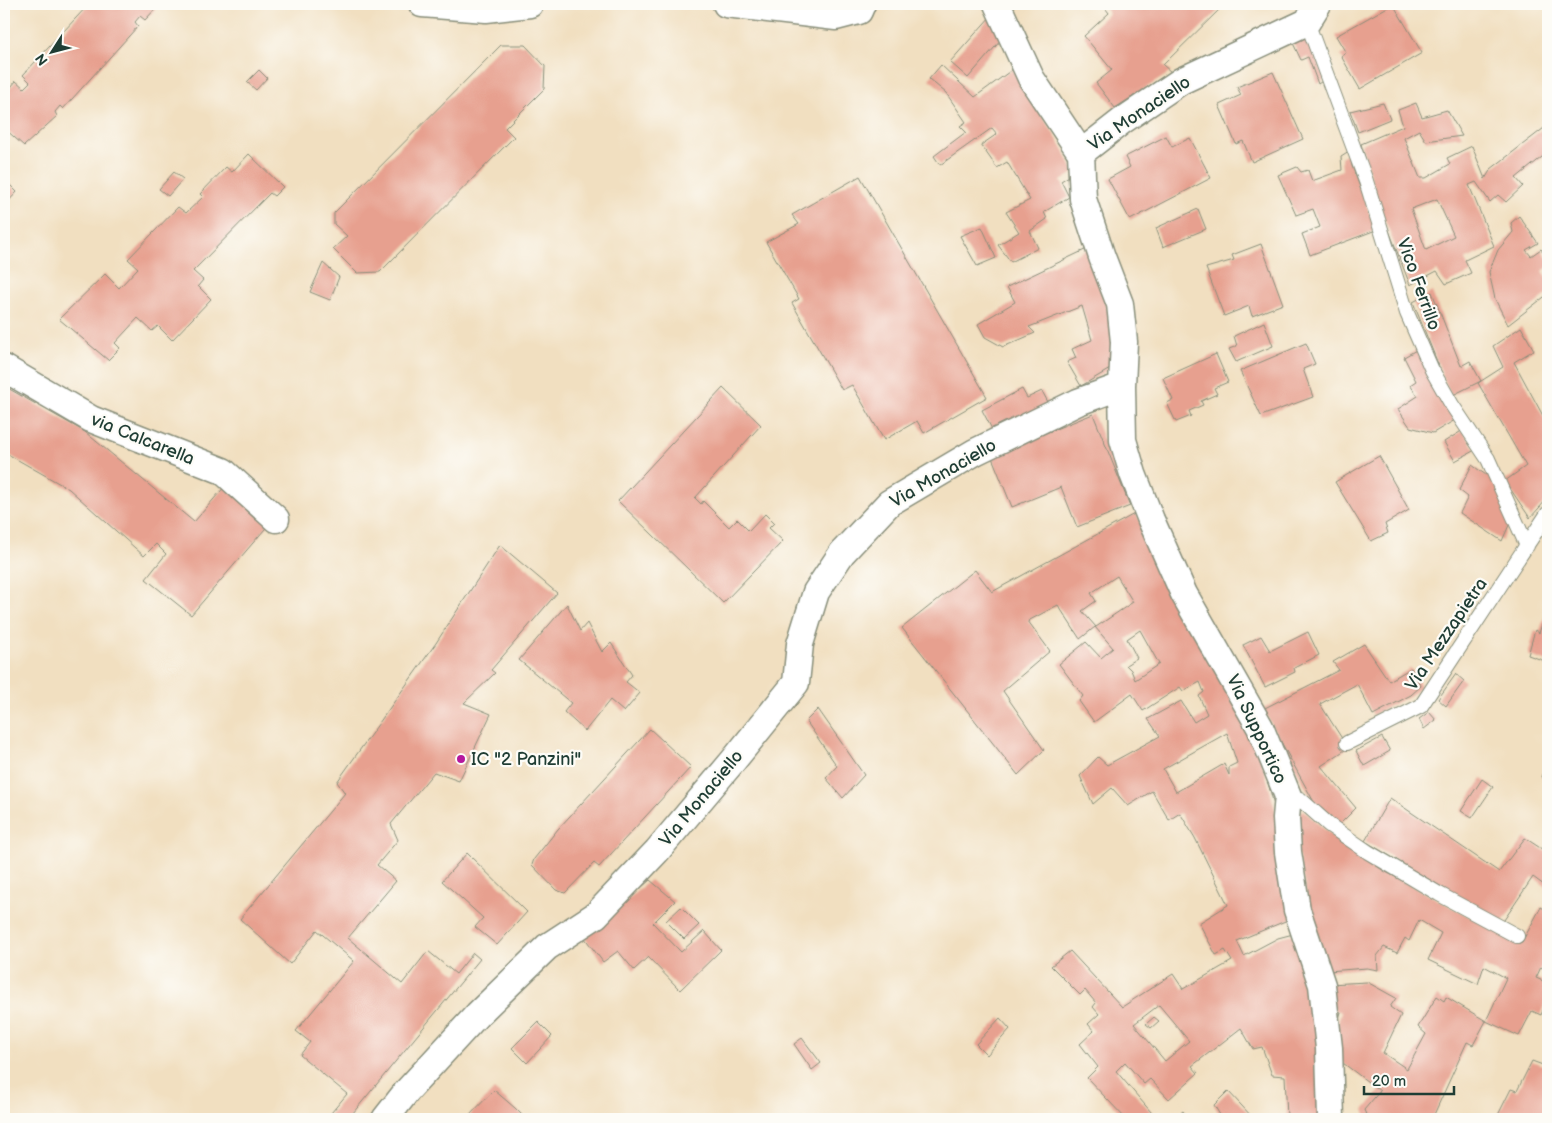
<svg xmlns="http://www.w3.org/2000/svg" width="1552" height="1123" viewBox="0 0 1552 1123" font-family="'Balsamiq Sans',sans-serif">
<style>
.building{fill:#e7a08f;fill-rule:evenodd}
.lines{fill:none;stroke-linecap:round;stroke-linejoin:round}
.lane-casing{stroke:#888e7a;stroke-width:16}
.street-casing{stroke:#888e7a;stroke-width:29}
.lane{stroke:#fff;stroke-width:14}
.street{stroke:#fff;stroke-width:26}
.poi-dot{fill:#b5179e;stroke:#fdfcf7;stroke-width:2}
.labels{text-anchor:middle;stroke-width:4.5;stroke-linejoin:round;paint-order:stroke}
.street-label{font-size:18px;fill:#1f3d34;stroke:#fdfcf7}
.poi-label{font-size:18px;fill:#1f3d34;stroke:#fdfcf7;text-anchor:start}
</style>
<rect width="100%" height="100%" fill="#fdfcf7"/>
<filter id="ink" filterUnits="userSpaceOnUse"><feTurbulence type="fractalNoise" baseFrequency=".02" numOctaves="2"/><feDisplacementMap in="SourceGraphic" scale="10" xChannelSelector="R" yChannelSelector="G"/><feConvolveMatrix kernelMatrix="1 2 1 2 8 2 1 2 1" color-interpolation-filters="sRGB"/></filter>
<filter id="wash" filterUnits="userSpaceOnUse"><feTurbulence type="fractalNoise" baseFrequency=".0096" numOctaves="4" result="noise"/><feDisplacementMap in="SourceGraphic" scale="20" xChannelSelector="R" yChannelSelector="G"/><feGaussianBlur stdDeviation="1.12" result="paint"/><feColorMatrix in="noise" values="0 0 0 0 0 0 0 0 0 0 0 0 0 0 0 0 0 1.4 0 .05"/><feComposite in="paint" operator="in"/></filter>
<g filter="url(#wash)">
<rect width="100%" height="100%" fill="#f1dfc0"/>
<g id="blocks">
<path class="building" d="M89 4H160L145 20 140 16 135 22 138 26 63 109 60 106 55 112 57 116 24 146 4 128V91L6 93 16 81 24 88 30 82 23 75Z
M1102 4H1225L1163 65 1171 72 1115 108 1096 83 1112 70 1084 36 1109 13Z
M1393 4 1422 53 1360 89 1341 56 1346 53 1336 36Z
M991 16 1002 39 968 78 950 62Z
M1306 35 1325 79 1318 84 1308 57 1301 60 1292 41Z
M501 45H525L545 66 544 89 505 128 514 137 380 272 357 273 333 249 347 236 334 224V213Z
M941 65 975 97 1013 69 1064 150 1074 173 1061 181 1069 197 1044 212 1047 219 1030 231 1038 248 1011 262 998 245 1019 232 1006 212 1030 200 1007 162 997 168 981 145 997 134 992 128 940 165 934 156 966 132 960 126 966 122 946 93 929 79Z
M259 70 267 78 256 90 247 82Z
M1273 72 1303 139 1252 162 1243 141 1236 144 1219 105 1241 95 1237 87Z
M1383 103 1390 119 1358 132 1350 111Z
M1416 103 1422 117 1447 110 1462 136 1426 141 1419 130 1404 138 1420 178H1426L1450 164 1447 158 1472 146 1485 179 1491 169 1548 125V155L1547 153 1516 178 1523 186 1506 202 1498 195 1490 202 1476 182 1469 185 1494 246 1465 260 1471 273 1446 284 1437 271 1410 285 1378 202 1361 144 1403 126 1398 110ZM1437 199 1454 236 1426 250 1411 209Z
M1166 136 1172 147 1190 138 1211 178 1130 220 1108 179 1130 167 1125 157Z
M1349 152 1352 166 1376 230 1310 255 1302 234 1320 227 1313 209 1296 215 1278 175 1297 167 1301 172 1308 170 1312 181 1342 170 1341 157Z
M249 154 283 187 274 196 270 193 193 271 203 280 198 286 211 299 172 340 158 326 152 331 138 318 115 343 120 348 108 360 59 319 105 274 119 288 138 268 128 259 178 207 186 213 203 197 200 194 226 167 232 172Z
M174 172 183 179 168 196 159 189Z
M860 176 987 397 924 433 917 421 884 440 852 385 842 390 792 303 799 299 766 242 799 224 792 215Z
M4 179 17 192 4 206Z
M1198 209 1206 229 1163 247 1156 228Z
M1519 216 1538 243 1526 250 1531 256 1541 249 1548 258V267L1543 271 1548 278V294L1508 325 1495 299 1489 272 1498 250 1513 232 1511 223Z
M982 227 996 258 977 266 960 236Z
M1261 244 1283 304 1252 316 1249 306 1224 316 1206 268 1234 260 1232 255Z
M1091 247 1122 362 1081 386 1067 362 1076 358 1072 349 1092 340 1082 306 1029 327 1035 333 1003 347 985 337 978 324 1015 302 1007 287Z
M323 263 339 277 330 300 310 292Z
M1432 292 1461 366 1470 361 1481 381 1451 396 1413 302Z
M1264 322 1273 346 1236 362 1229 349 1237 346 1234 336Z
M1521 327 1534 350 1514 362 1548 425V498L1530 518 1505 481 1526 466 1478 383 1503 367 1493 346Z
M1306 343 1315 364 1303 369 1313 397 1261 416 1240 371Z
M1418 349 1455 420 1433 433 1410 427 1398 409 1418 396 1410 385 1416 381 1404 357Z
M1216 354 1228 382 1214 388 1217 394 1201 401 1203 405 1189 411 1191 416 1176 422 1167 403 1173 400 1163 378Z
M4 386 85 432 194 522 226 485 271 522 191 615 146 579 166 554 156 544 144 556 69 489 4 452Z
M723 388 761 425 695 498 701 504 703 501 729 527 737 519 749 531 765 514 774 523 769 528 783 541 723 603 618 501Z
M1022 389 1027 398 1042 391 1049 404 994 433 982 410Z
M1093 414 1130 506 1077 527 1061 487 1012 507 991 455Z
M1463 430 1475 450 1455 461 1444 442Z
M1379 456 1409 510 1385 524 1388 533 1371 541 1335 482Z
M1472 465 1486 475 1488 472 1513 516 1502 541 1460 513 1468 497 1459 490Z
M1136 513 1253 727 1277 816 1295 917 1237 941 1244 956 1278 938 1297 933 1316 1009 1323 1119H1281L1287 1117 1285 1076 1272 1075 1262 1047 1253 1049 1241 1028 1192 1066 1198 1073 1169 1099 1150 1079 1144 1084 1125 1062 1116 1071 1157 1119H1126L1087 1078 1098 1067 1080 1044 1094 1031 1088 1024 1099 1014 1093 1007 1096 1003 1085 990 1080 995 1051 966 1070 951 1122 1007 1173 974 1183 989 1232 961 1225 950 1216 955 1199 923 1228 905 1195 838 1180 813 1169 820 1152 791 1128 806 1112 788 1093 804 1080 776 1098 757 1107 765 1160 736 1148 719 1181 701 1194 722 1207 714 1199 696 1204 692 1200 682 1183 691 1180 687 1143 711 1132 694 1094 722 1079 701 1083 696 1059 664 1086 642 1101 658 1113 648 1095 627 1080 639 1058 605 1028 621 1050 651 1003 691 1044 750 1018 775 902 628 975 570 992 592ZM1117 576 1133 602 1096 627 1082 611 1096 601 1091 593ZM1140 630 1159 664 1135 680 1131 670 1126 665 1137 658 1127 639ZM1227 733 1237 763 1229 767V775L1224 764 1176 792 1163 769ZM1159 1005 1189 1041 1165 1061 1134 1024Z
M500 545 557 593 491 670 495 673 464 703 491 714 459 781 434 772 391 824 398 840 377 865 396 881 348 938 402 984 428 951 456 974 473 953 480 959 348 1119H326L347 1094 300 1055 310 1042 296 1031 354 961 317 930 290 964 240 919 345 793 337 782 436 643Z
M567 604 580 631 587 623 602 652 611 643 632 675 626 682 640 693 624 712 610 700 585 731 564 712 571 703 519 660Z
M1548 607V662L1528 655 1535 630 1539 633Z
M1308 632 1319 655 1294 668 1295 672 1265 687 1243 645 1261 636 1270 651Z
M1364 644 1389 681 1411 668 1421 686 1411 695 1373 715 1357 684 1320 704 1348 748 1321 766 1356 808 1340 824 1314 802 1263 709 1339 670 1333 662Z
M1456 674 1464 681 1446 706 1438 699Z
M818 709 864 775 843 798 826 778 837 766 806 721Z
M1429 712 1436 720 1424 729 1419 719Z
M650 729 691 767 599 867 594 863 565 893 556 890 532 865 534 859 558 829Z
M1382 737 1390 751 1364 766 1356 751Z
M1548 760V780L1542 777Z
M1482 779 1493 787 1472 818 1461 811Z
M1390 798 1499 872 1525 838 1548 853V888L1533 877 1502 923 1365 841Z
M1303 810 1333 837 1384 871 1521 944 1541 907 1548 911V972L1541 967 1536 978 1548 983V999L1541 1015 1532 1011 1519 1036 1486 1021 1506 978 1484 966 1478 984 1428 960 1441 933 1419 920 1409 941 1405 938 1397 953 1384 947 1377 956 1378 970 1367 968 1328 971 1308 903 1291 820Z
M467 853 527 912 497 945 475 927 483 918 442 881Z
M650 880 675 901 653 923 681 952 704 931 721 950 680 990 648 957 634 970 618 951 603 962 584 937Z
M681 907 699 925 684 939 666 921Z
M1367 982 1396 998 1390 1007 1401 1015 1383 1053 1407 1069 1426 1034 1418 1027 1437 996 1444 1001 1446 997 1486 1021 1473 1045 1467 1042 1432 1119H1368L1364 1110 1380 1091 1335 1057V1033L1341 1012 1334 1010 1329 984Z
M1154 1017 1159 1021 1151 1028 1146 1024Z
M1000 1018 1010 1029 987 1055 976 1044Z
M538 1022 552 1036 527 1063 512 1048Z
M802 1038 821 1063 812 1070 794 1044Z
M1532 1061 1548 1067V1119H1496L1511 1089 1517 1091Z
M494 1090 515 1108 526 1119H466Z
M1228 1091 1254 1119H1216L1220 1115 1214 1105Z
M1183 1111 1189 1119H1173Z"/>
</g>
</g>
<g filter="url(#ink)">
<use href="#blocks" fill-opacity="0" stroke="#888e7a" stroke-width="1"/>
<g class="lines">
<defs>
<path id="lane" d="M1307 22 1366 181 1407 313 1432 370 1452 405 1488 459 1527 546
M1347 743 1421 706 1548 513
M1288 796 1300 799 1329 825 1368 852 1439 894 1517 936"/>
<path id="street" d="M422 4 486 9 530 4
M726 4 836 17 859 11 862 4
M997 4 1031 78 1081 153
M4 368 91 419 223 471 276 519
M1122 386 1123 440 1133 474 1151 520 1184 594 1260 727 1288 796 1286 818 1288 852 1297 910 1322 985 1329 1048 1331 1119
M385 1119 407 1091 478 1014 547 947 596 915 657 851 733 761 796 683 800 644 816 592 842 553 889 503 975 452 1078 402 1122 386 1124 342 1120 304 1102 257 1083 199 1081 153 1122 121 1181 81 1307 22 1318 4"/>
</defs>
<use href="#lane" class="lane-casing"/>
<use href="#street" class="street-casing"/>
<use href="#lane" class="lane"/>
<use href="#street" class="street"/>
</g>
</g>
<circle class="poi-dot" cx="461" cy="759" r="5"/>
<g class="labels">
<g class="street-label">
<text transform="translate(1139 113) rotate(-34)" y="6">Via Monaciello</text>
<text transform="translate(1419 284) rotate(70)" y="6">Vico Ferrillo</text>
<text transform="translate(143 439) rotate(22)" y="6">via Calcarella</text>
<text transform="translate(943 473) rotate(-30)" y="6">Via Monaciello</text>
<text transform="translate(1446 634) rotate(-56)" y="6">Via Mezzapietra</text>
<text transform="translate(1257 729) rotate(65)" y="6">Via Supportico</text>
<text transform="translate(701 798) rotate(-50)" y="6">Via Monaciello</text>
</g>
<g class="poi-label">
<text x="471" y="765">IC "2 Panzini"</text>
</g>
</g>
<rect width="1552" height="1123" fill="none" stroke="#fdfcf7" stroke-width="20"/>
<g transform="translate(52 52) rotate(234)" stroke="#fdfcf7" stroke-width="4" paint-order="stroke">
<path d="M0-4L9 19L0 12L-9 19Z" fill="#1f3d34"/>
<text y="-8" font-size="14" font-weight="bold" text-anchor="middle" fill="#1f3d34">N</text>
</g>
<path d="M1364 1086v8h90v-8" fill="none" stroke="#1f3d34" stroke-width="2.5"/>
<text x="1372" y="1086" font-size="15" fill="#1f3d34" stroke="#fdfcf7" stroke-width="4" paint-order="stroke">20 m</text>
</svg>
